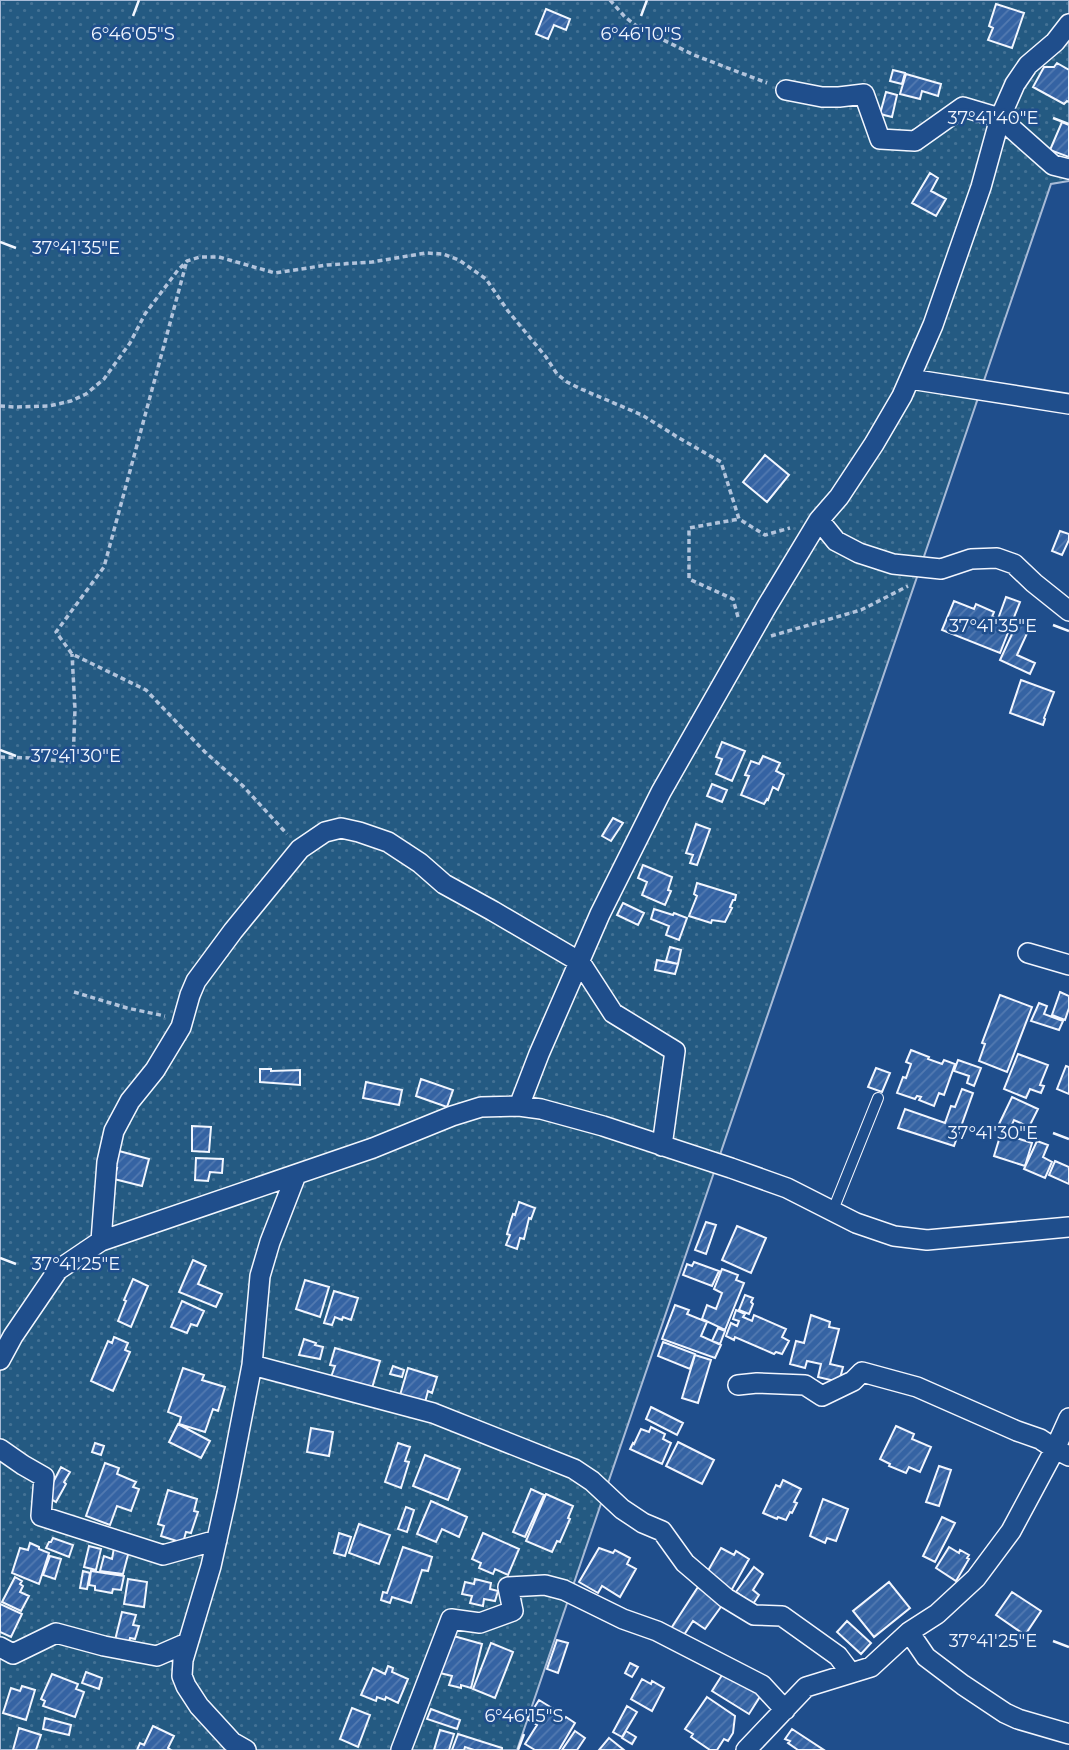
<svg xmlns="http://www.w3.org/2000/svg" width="1069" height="1750" viewBox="0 0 1069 1750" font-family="Montserrat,sans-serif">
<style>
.grass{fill:url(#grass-dots);stroke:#a8bbd7;stroke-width:2}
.building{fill:url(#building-hatch);stroke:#f2f6ff;stroke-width:2}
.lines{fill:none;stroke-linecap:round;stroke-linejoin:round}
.service-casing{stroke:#f2f6ff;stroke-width:12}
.minor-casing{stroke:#f2f6ff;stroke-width:22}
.path{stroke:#b3c4dc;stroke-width:3.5;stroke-dasharray:5 3.5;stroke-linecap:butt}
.service{stroke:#1f4e8c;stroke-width:10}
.minor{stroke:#1f4e8c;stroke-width:19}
.ticks{fill:none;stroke:#f2f6ff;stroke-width:2.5}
.ticks-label{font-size:18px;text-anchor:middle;fill:#f2f6ff;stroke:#1f4e8c;stroke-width:5;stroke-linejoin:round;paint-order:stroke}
</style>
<defs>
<pattern id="grass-dots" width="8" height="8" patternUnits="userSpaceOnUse" patternTransform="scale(1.75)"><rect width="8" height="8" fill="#245a82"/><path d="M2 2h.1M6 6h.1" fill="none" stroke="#447295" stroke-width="1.8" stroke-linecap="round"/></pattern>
<pattern id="building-hatch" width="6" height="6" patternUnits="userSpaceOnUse" patternTransform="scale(1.75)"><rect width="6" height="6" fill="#3563a3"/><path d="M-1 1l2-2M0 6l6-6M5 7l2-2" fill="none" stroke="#537ab1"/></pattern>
</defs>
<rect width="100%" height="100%" fill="#1f4e8c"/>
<path class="grass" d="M0 0H1069V181L1051 184 517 1750H0Z"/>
<path class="building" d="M996 4 1024 13 1012 48 988 40 993 28 989 26Z
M546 9 570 19 566 30 554 25 548 39 536 34Z
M1057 63 1069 70V102L1067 101 1064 104 1033 87 1044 67H1054Z
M893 70 905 73 902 84 890 81Z
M906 74 941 84 938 96 922 91 920 99 900 94Z
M886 92 897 95 892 117 880 114Z
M1062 122 1069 125V157L1050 150Z
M930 173 938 178 931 191 946 199 936 216 912 203Z
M765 455 789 475 767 502 743 482Z
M1060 531 1069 534V540L1062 555 1052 551Z
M1006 597 1020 602 1000 653 942 630 954 601 974 609 976 604 994 612 992 617 998 619Z
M1018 621 1030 627 1017 655 1035 663 1030 674 1000 660Z
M1021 680 1054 692 1044 718 1045 719 1043 725 1010 713Z
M722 742 745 751 732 781 716 774 722 759 716 757Z
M763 756 780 763 776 771 784 775 778 790 773 787 768 800 767 799 764 804 741 795 749 776 745 775 751 761 759 764Z
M712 784 727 790 722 802 707 796Z
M613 818 623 823 611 841 602 836Z
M696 824 710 829 697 865 690 863 693 855 686 853Z
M643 865 672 877 668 890 671 891 665 905 642 895 647 882 638 878Z
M697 883 736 895 735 900H733L730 907 732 908 725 922 712 920 711 923 689 916 697 896 694 894Z
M623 903 644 913 638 925 617 915Z
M654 909 673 915 674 913 687 918 679 940 666 935 669 926 651 919Z
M670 947 681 950 678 964 666 961Z
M657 960 678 964 675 974 655 970Z
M1060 992 1069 996V1008L1065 1020 1052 1015Z
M1000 995 1032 1007 1007 1072 979 1061 985 1044 982 1043Z
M1039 1003 1047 1006 1044 1014 1063 1021 1059 1030 1031 1021Z
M911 1050 929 1057 928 1059 942 1064 944 1060 955 1064 944 1095 939 1093 934 1106 919 1100 921 1097 917 1096 915 1099 897 1093 903 1077 906 1078 911 1064 906 1062Z
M1018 1054 1048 1065 1040 1085 1044 1086 1041 1093 1030 1089 1026 1098 1004 1089Z
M958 1060 981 1068 974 1086 967 1083 969 1076 954 1071Z
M1066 1066 1069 1067V1094L1057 1089Z
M876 1068 890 1073 882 1092 868 1087Z
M260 1069H271V1071L300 1070V1085L260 1082Z
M421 1079 453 1090 447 1107 416 1096Z
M366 1082 402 1090 399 1105 363 1098Z
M962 1089 973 1093 954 1146 898 1128 905 1109 945 1123 951 1106 955 1107Z
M1012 1097 1038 1109 1029 1127 1014 1120 1010 1129 999 1124Z
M192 1126 211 1127 209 1152 192 1151Z
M1001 1133 1032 1143 1025 1166 994 1156Z
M1037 1141 1048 1145 1043 1157 1052 1162 1045 1178 1024 1169Z
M119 1151 149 1159 142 1186 114 1179 117 1168H115Z
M196 1158 223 1159 222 1173 210 1172 208 1181 195 1180Z
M1055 1161 1069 1167V1184L1049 1175Z
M519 1202 535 1208 531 1219 529 1218 524 1239 520 1238 517 1249 506 1245 510 1235 507 1234 511 1220 513 1214 515 1215Z
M706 1222 716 1225 706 1254 695 1250Z
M737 1226 766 1238 751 1273 722 1260Z
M193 1260 206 1266 198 1284 222 1294 216 1307 179 1292Z
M694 1262 719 1271 712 1286 683 1275 687 1264 692 1266Z
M722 1269 738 1275 736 1280 744 1283 725 1330 702 1319 707 1305 716 1309 722 1293 714 1289Z
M133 1279 148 1286 131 1327 118 1321 126 1301 124 1300Z
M305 1280 329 1287 320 1317 296 1309Z
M334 1291 358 1298 351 1320 343 1317 342 1320 335 1317 332 1325 324 1323Z
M745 1295 753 1298 751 1302 753 1304 749 1314 739 1310Z
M182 1301 204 1311 197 1326 191 1324 187 1333 171 1327Z
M675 1305 689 1310 687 1314 707 1322 701 1336 721 1345 715 1358 662 1339Z
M736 1310 745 1314 743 1317 752 1321 754 1315 786 1329 782 1337 789 1341 782 1354 776 1352 774 1354 735 1337 734 1340 726 1336 731 1323 737 1326 739 1321 733 1319Z
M811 1315 830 1322 829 1327 839 1329 830 1364 843 1367 839 1382 818 1377 821 1364 807 1361 805 1368 790 1364 796 1341 804 1343Z
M718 1328 725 1331 720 1344 712 1341Z
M114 1337 128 1343 125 1350 130 1352 113 1391 91 1381 108 1341 112 1343Z
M304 1339 316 1343 315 1345 323 1347 320 1359 299 1355Z
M663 1342 695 1354 690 1369 658 1356Z
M335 1348 380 1361 372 1388 331 1377 335 1366 330 1365Z
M695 1355 711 1360 698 1403 682 1398Z
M393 1366 404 1370 402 1377 390 1374Z
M183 1368 204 1375 202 1380 225 1387 218 1411 213 1409 205 1432 179 1424 181 1417 168 1412Z
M408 1368 437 1377 432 1393 428 1391 423 1410 398 1402Z
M651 1407 683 1423 677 1435 646 1419Z
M178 1424 210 1441 201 1458 169 1442Z
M896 1426 914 1434 912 1439 931 1447 920 1472 909 1467 906 1473 889 1466 890 1464 880 1459Z
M651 1427 665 1434 663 1439 671 1443 662 1464 630 1449 633 1443 634 1444 641 1429 649 1432Z
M311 1428 333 1432 329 1456 307 1452Z
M678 1442 714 1460 702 1484 666 1466Z
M95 1443 104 1446 101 1455 92 1452Z
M398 1443 410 1447 405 1461 409 1462 401 1488 385 1482Z
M425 1455 460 1469 448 1500 413 1486Z
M105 1463 119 1468 117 1474 136 1482 133 1487 139 1489 131 1511 117 1506 110 1525 86 1516Z
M939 1466 951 1470 939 1506 926 1502Z
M61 1467 70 1472 64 1482 66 1484 56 1502 46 1496Z
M783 1480 801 1489 794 1502 797 1503 792 1513 790 1512 786 1520 778 1517 777 1519 763 1513 776 1485 780 1487Z
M531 1489 544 1495 525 1537 513 1532Z
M168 1490 197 1499 194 1511 198 1512 191 1533 186 1532 183 1543 161 1536 164 1526 158 1524Z
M546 1494 573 1506 568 1518 570 1519 560 1542 557 1541 552 1552 526 1541Z
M823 1499 848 1509 836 1541 827 1538 825 1543 810 1536Z
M431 1501 467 1517 459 1537 442 1529 436 1542 417 1534Z
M406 1507 414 1510 407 1532 398 1529Z
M942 1517 955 1523 935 1562 923 1556Z
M359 1524 390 1535 379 1564 349 1553Z
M339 1533 351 1537 345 1556 334 1553Z
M483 1533 519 1549 508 1575 495 1569 493 1574 479 1568 481 1563 472 1559Z
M53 1538 73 1545 69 1557 46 1548 49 1542H51Z
M30 1543 39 1547V1549L49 1553 39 1584 12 1573 20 1548 28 1550Z
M89 1546 101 1549 96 1570 84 1567Z
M403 1547 432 1557 428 1571 422 1570 411 1603 392 1597 390 1603 381 1600 383 1592 387 1593Z
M949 1547 959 1553 960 1550 969 1555 967 1558 969 1559 956 1581 936 1568Z
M114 1548 129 1551 123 1574 100 1571 104 1556 112 1559Z
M599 1548 613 1553 615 1550 630 1558 627 1564 636 1569 620 1597 602 1586 598 1593 579 1582Z
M721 1548 734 1555 736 1551 749 1559 731 1591 705 1576Z
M50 1556 61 1559 55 1579 43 1575Z
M754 1567 763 1574 753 1590 759 1595 753 1604 736 1592Z
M83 1571 90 1573 87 1589 80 1588Z
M91 1571 124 1576 121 1590 113 1589 112 1593 95 1590V1586L89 1585Z
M15 1577 22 1581 20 1584 23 1586 20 1592 29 1596 21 1611 2 1602Z
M128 1579 147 1582 144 1607 124 1604Z
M475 1579 491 1583 490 1589 498 1591 495 1601 484 1599 483 1606 470 1603 472 1596 462 1594 465 1582 474 1584Z
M889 1582 910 1608 874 1637 853 1611Z
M698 1587 723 1604 705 1629 693 1621 682 1638 670 1630Z
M1012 1592 1041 1611 1025 1635 996 1615Z
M0 1604 22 1614 11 1637 0 1632Z
M122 1612 136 1615 133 1625 139 1626 135 1639 130 1638 128 1648 114 1644Z
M847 1621 871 1643 861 1654 837 1632Z
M450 1635 482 1644 471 1688 461 1685V1688L449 1685 452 1676 440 1673Z
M557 1640 568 1643 558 1673 547 1669Z
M491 1643 513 1652 495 1698 473 1689Z
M630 1663 638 1667 632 1677 625 1673Z
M388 1666 393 1668 392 1672 408 1679 398 1703 386 1697 385 1700 377 1697 376 1701 361 1695 373 1668 385 1674Z
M86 1672 102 1678 99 1689 82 1683Z
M724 1672 761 1695 749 1714 712 1691Z
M52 1674 78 1684 76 1689 84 1692 75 1717 43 1706 45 1701 41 1699Z
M642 1679 651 1684 652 1681 664 1688 652 1711 631 1699Z
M22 1686 35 1690 26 1720 3 1713 11 1688 20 1691Z
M707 1697 735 1716 733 1733 728 1741 724 1739 717 1750H710L691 1737 693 1734 685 1729Z
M539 1700 560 1713 558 1716 563 1720 566 1717 575 1723 559 1750H535L525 1744 537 1725 527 1719Z
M627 1706 637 1712 622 1737 613 1732Z
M352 1708 370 1715 358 1747 340 1739Z
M431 1709 460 1720 457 1729 427 1719Z
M45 1718 71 1725 69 1735 43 1729Z
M153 1726 174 1736 168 1748 171 1750H137L140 1743 144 1745Z
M19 1728 41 1735 36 1750H13Z
M792 1729 824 1750H798L788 1743 790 1741 785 1739Z
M440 1730 454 1734 449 1750H434Z
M575 1731 585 1738 577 1750H562Z
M626 1731 636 1737 632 1744 622 1738Z
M458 1734 502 1748V1750H474L465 1747 464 1750H452Z
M609 1738 624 1750H599Z"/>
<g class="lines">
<defs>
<path id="service" d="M833 1210 878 1098"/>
<path id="minor" d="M786 90 822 97H839L864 94 880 139 915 141 963 107 1000 118 1053 165 1069 169
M910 379 1069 404
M819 520 836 541 859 553 893 564 941 569 971 559 997 558 1014 564 1034 583 1069 611
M1028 953 1069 965
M519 1106 539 1054 600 914 661 792 767 606 819 520 839 497 874 444 902 396 933 325 981 187 1000 118 1015 84 1028 65 1055 42 1069 24
M101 1241 107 1162 114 1131 130 1101 155 1070 181 1027 190 995 196 981 233 931 300 849 325 832 341 828 359 832 388 842 420 863 444 884 493 911 580 962 613 1013 675 1051 662 1146
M0 1360 13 1336 58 1270 101 1241 373 1148 452 1116 481 1107 519 1106 541 1109 603 1126 731 1168 787 1188 856 1223 894 1236 927 1240 1069 1227
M252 1365 433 1413 574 1469 592 1481 622 1509 643 1523 662 1531 685 1563 726 1598 754 1615 782 1616 838 1656 850 1672
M738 1385 757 1383 805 1385 822 1396 853 1381 862 1372 917 1387 1017 1431 1040 1439 1055 1449 1069 1456
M0 1449 23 1465 44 1477 41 1516 163 1555 217 1540
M909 1632 926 1657 963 1685 1005 1713 1018 1719 1069 1734
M0 1647 13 1654 56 1633 104 1646 157 1656 187 1643
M246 1750 232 1742 199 1706 186 1686 182 1676 183 1660 211 1566 227 1494 252 1365 260 1276 270 1242 296 1175
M401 1750 451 1619 480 1623 513 1611 508 1587 545 1585 564 1590 623 1619 657 1631 762 1685 785 1710
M746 1750 806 1687 871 1667 909 1632 937 1614 976 1578 1011 1531 1055 1449 1069 1418"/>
</defs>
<use href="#service" class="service-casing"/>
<use href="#minor" class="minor-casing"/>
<path class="path" d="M610 0 625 17 639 28 694 55 767 83
M186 264 104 567 56 632 72 654 146 690 205 752 243 786 287 834
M0 406 15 407 49 406 71 401 86 394 104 379 130 343 145 314 178 270 187 261 200 257H219L275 273 327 265 372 262 426 253 443 254 459 260 486 279 508 311 546 357 557 374 567 382 581 389 642 415 679 438 721 462 739 519 765 535 790 528
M738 617 733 599 689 579V528L739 519
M771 636 861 610 908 586
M0 757 30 758 73 762 75 709 72 654
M74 992 127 1008 165 1016"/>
<use href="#service" class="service"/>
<use href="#minor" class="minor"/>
</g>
<path class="ticks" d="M133 16 139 0M641 16 647 0M1053 118 1069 124M0 242 16 248M1053 625 1069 631M0 750 16 756M1053 1133 1069 1139M0 1258 16 1264M1053 1641 1069 1647M518 1750 524 1734"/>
<g class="ticks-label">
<text x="133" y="40">6°46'05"S</text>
<text x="641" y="40">6°46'10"S</text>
<text x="993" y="124">37°41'40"E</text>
<text x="76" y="254">37°41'35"E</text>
<text x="993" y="632">37°41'35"E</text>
<text x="76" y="762">37°41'30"E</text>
<text x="993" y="1139">37°41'30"E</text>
<text x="76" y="1270">37°41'25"E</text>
<text x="993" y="1647">37°41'25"E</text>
<text x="524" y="1722">6°46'15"S</text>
</g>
</svg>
